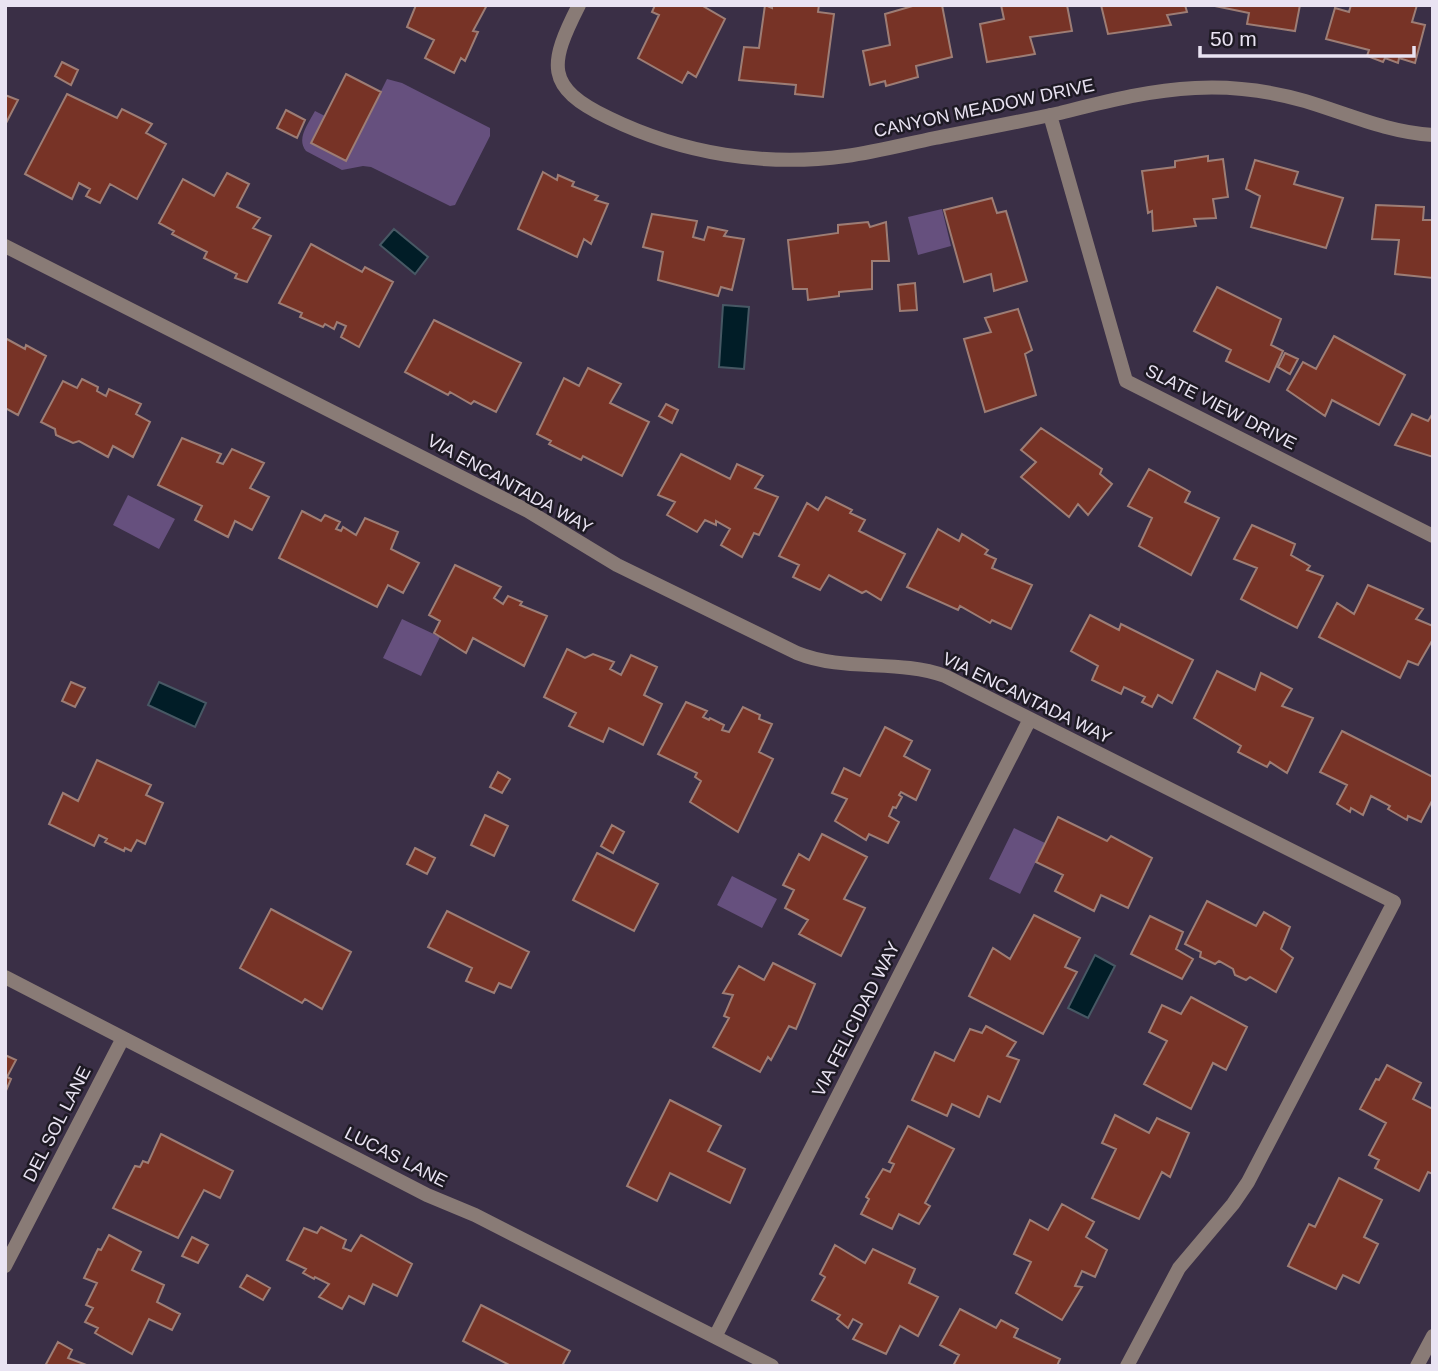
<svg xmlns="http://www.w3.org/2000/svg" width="1438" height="1371" viewBox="0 0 1438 1371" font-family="Helvetica,sans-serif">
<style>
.green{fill:#66507e}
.water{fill:#011d27;stroke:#475864;stroke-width:2}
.building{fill:#773326;stroke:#9d7d75;stroke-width:2}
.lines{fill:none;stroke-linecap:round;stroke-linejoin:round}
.street{stroke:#897b76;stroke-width:14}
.labels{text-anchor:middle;stroke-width:5;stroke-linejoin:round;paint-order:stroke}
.street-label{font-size:18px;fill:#e9e3f2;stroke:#1e1a24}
</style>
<rect width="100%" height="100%" fill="#3a2f46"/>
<path class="green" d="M387 79 402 83 490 128V136L455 205 450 206 371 167 363 166 342 170 306 151C296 139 308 124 315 111L325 116 311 143 346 161Z
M942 209 951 246 918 255 908 217Z
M128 495 175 519 159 549 113 525Z
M402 619 440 637 421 676 383 658Z
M1014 828 1045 843 1020 894 989 879Z
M732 876 777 899 762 928 717 905Z"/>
<path class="water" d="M394 229 428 257 415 274 380 245Z
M723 305 749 307 744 369 719 367Z
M159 682 206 703 195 727 148 705Z
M1095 955 1115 966 1088 1018 1068 1008Z"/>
<path class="building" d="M416 5H487L473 31 478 32 465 61 461 58 454 73 425 58 434 40 407 27Z
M655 5H701L725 19 696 77 688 72 682 83 638 58 659 15 652 12Z
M765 5 772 8V5H819L818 12 834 14 823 97 795 94 796 85 739 80 744 47 759 48Z
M916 5H942L952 57 916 66 918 77 886 86 885 81 870 85 863 51 890 45 885 14Z
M1001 5H1067L1072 31 1030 37 1035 54 987 62 980 24 1004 19Z
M1101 5H1185L1187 12 1167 15 1171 25 1108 34Z
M1210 5H1300L1295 31 1247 24 1249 13Z
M1351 5H1417L1412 22 1425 25 1415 63 1399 58 1398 63 1385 58 1383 62 1367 56 1369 50 1326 39 1335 8 1349 12Z
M62 62 78 70 71 85 55 76Z
M346 74 381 92 346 161 311 143Z
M67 94 117 118 122 109 152 124 146 133 166 144 137 199 110 184 100 203 86 196 90 189 79 183 72 199 25 174Z
M5 95 18 100 5 125Z
M286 110 305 120 297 138 277 128Z
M1208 156V161L1223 159 1228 197 1213 199 1216 218 1194 219 1196 226 1153 231 1152 211 1148 213 1142 171 1175 167V161Z
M1255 160 1298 172 1294 184 1343 198 1326 248 1251 227 1260 196 1246 189Z
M543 172 557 180 558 175 574 182 572 186 598 196 595 200 608 204 591 244 584 239 577 257 518 229Z
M227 173 249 184 237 207 260 218 253 228 271 236 247 282 235 278 237 274 204 258 207 252 172 234 174 231 159 223 183 179 214 196Z
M992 198 997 213 1006 211 1027 281 994 291 991 274 964 282 944 210Z
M1376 205 1424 207 1423 220H1433V278L1395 274 1399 240 1372 239Z
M652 214 697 221 693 237 704 240 708 227 727 231 724 236 744 239 732 290 721 287 718 296 658 280 663 252 643 247Z
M868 222 870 227 886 222 889 261H872V289L839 292V296L808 300 807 289H793L788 240 838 233V225Z
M311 244 362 272 365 267 393 282 359 347 341 337 346 326 337 322 334 329 325 324 323 327 300 317 302 313 279 303Z
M915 283 917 310 900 311 898 285Z
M1217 287 1281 319 1271 345 1283 351 1269 382 1226 361 1231 350 1194 331Z
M1018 309 1032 350 1025 354 1036 395 985 412 964 339 991 332 985 318Z
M434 320 521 363 496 412 474 401 471 404 450 392 448 395 405 372Z
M1334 336 1405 375 1379 425 1332 400 1325 416 1287 390 1303 362 1316 369Z
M5 338 25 349 26 345 46 356 18 415 5 408Z
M1285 353 1298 359 1290 374 1278 367Z
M588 368 621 384 610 403 649 422 622 476 583 456 581 460 549 444 551 441 537 434 564 378 579 386Z
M82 379 98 387 97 391 106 396 109 389 141 404 136 414 150 422 133 457 113 446 108 457 79 441 73 443 56 435 55 429 41 422 63 381 77 388Z
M666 404 678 410 672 423 659 416Z
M1433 413V457L1395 445 1412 414 1428 421Z
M1041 428 1102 469 1100 474 1112 484 1088 515 1078 504 1069 517 1021 477 1036 462 1021 450Z
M182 438 221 454 217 462 223 464 232 449 264 463 250 488 269 497 252 530 235 521 228 537 195 520 202 506 158 485Z
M681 454 730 479 737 464 763 476 755 488 778 497 759 535 754 533 742 557 721 545 730 529 716 521V525L705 520 697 532 667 515 675 502 658 495Z
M1149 469 1190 492 1185 502 1219 518 1191 575 1139 546 1152 518 1128 506Z
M826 497 852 510 850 513 865 520 859 531 905 554 881 600 866 591 862 593 829 575 820 590 793 577 799 565 779 556 807 503 818 510Z
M302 511 321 521 325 515 340 522 336 529 341 531 343 527 356 535 365 518 398 532 391 549 419 563 403 593 388 585 377 607 279 558Z
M1252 525 1295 544 1291 555 1310 566 1307 570 1323 576 1297 628 1241 599 1257 568 1234 559Z
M938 529 959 541 962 534 988 550 985 554 996 559 992 568 1032 585 1011 629 992 620 990 623 960 606 958 610 907 587Z
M455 565 501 587 494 598 503 604 508 596 522 602 520 605 547 616 524 666 473 638 466 653 434 633 440 621 429 615Z
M1368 585 1423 609 1416 619 1433 626V639L1418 665 1408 661 1400 678 1319 637 1337 603 1354 614Z
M1090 615 1119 630 1121 624 1193 660 1172 703 1158 695 1152 707 1142 702 1145 697 1124 687 1121 694 1092 680 1098 666 1071 651Z
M567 649 585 658 593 654 614 662 610 669 621 675 631 655 657 667 644 695 662 704 643 745 609 728 603 742 569 726 576 713 544 697Z
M1217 671 1255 690 1261 673 1292 689 1282 706 1313 718 1287 773 1270 762 1267 767 1238 752 1241 746 1194 718Z
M71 682 85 688 75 707 62 701Z
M686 702 707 711 703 717 709 720 710 718 724 725 722 730 729 732 743 707 760 715 759 719 772 724 759 752 773 759 738 832 690 802 701 781 695 777 697 773 658 754Z
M885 727 912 741 904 756 930 770 916 800 901 792 899 795 902 797 896 808 893 807 889 816 899 822 888 843 869 834 866 840 835 821 847 799 832 793 844 768 860 776Z
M1342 731 1433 777V799L1421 822 1408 816 1407 820 1388 809 1390 806 1371 796 1363 815 1351 808 1350 812 1337 804 1347 785 1320 772Z
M97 760 151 785 146 795 163 803 145 844 137 840 131 851 125 848 124 851 105 842 107 839 99 835 94 846 49 824 63 793 78 801Z
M498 772 510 779 502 793 490 787Z
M485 815 508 826 494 856 471 845Z
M1058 817 1107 841 1111 836 1152 858 1128 908 1101 895 1094 911 1055 891 1063 875 1036 862Z
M612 825 624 832 613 853 601 846Z
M822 834 867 857 844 899 865 908 841 956 799 934 808 920 785 908 794 890 783 885 799 854 809 860Z
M415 848 435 858 427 874 407 864Z
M597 853 658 884 634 931 573 900Z
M1207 901 1256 926 1264 912 1290 927 1281 949 1293 958 1276 992 1250 977 1246 980 1235 975 1233 969 1219 961 1215 964 1200 957 1201 952 1185 944Z
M271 909 351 952 322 1009 305 999 302 1003 240 968Z
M447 911 529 952 511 988 499 983 494 993 466 981 472 968 428 947Z
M1034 915 1080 938 1065 967 1077 972 1043 1034 969 996 993 948 1010 959Z
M1150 916 1183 932 1176 949 1193 959 1182 979 1131 954Z
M773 963 815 984 796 1029 789 1026 771 1060 768 1057 760 1072 713 1047 729 1018 724 1016 733 995 723 993 739 966 764 980Z
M1191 997 1247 1027 1226 1070 1213 1063 1191 1109 1144 1084 1167 1041 1149 1032 1162 1005 1181 1014Z
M986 1026 1016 1042 1007 1056 1019 1060 1000 1102 988 1096 979 1117 952 1104 947 1116 912 1100 935 1052 954 1061 970 1029 982 1033Z
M5 1055 16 1060 7 1077 11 1079 5 1093Z
M1387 1065 1421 1083 1413 1099 1433 1109V1174L1428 1172 1419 1191 1375 1168 1379 1160 1369 1155 1386 1123 1360 1109 1376 1079 1379 1080Z
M670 1100 721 1126 708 1151 745 1169 730 1203 670 1173 657 1201 627 1186Z
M1115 1115 1149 1133 1157 1118 1189 1133 1170 1177 1162 1172 1139 1219 1092 1198 1116 1149 1102 1143Z
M908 1126 954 1149 925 1203 930 1206 919 1224 899 1214 892 1229 861 1214 869 1199 866 1197 883 1169 890 1172 894 1164 889 1162Z
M161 1134 233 1171 220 1198 204 1190 178 1238 113 1208 135 1166 140 1167 143 1161 148 1163Z
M1339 1178 1382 1200 1364 1237 1378 1244 1359 1283 1343 1275 1336 1289 1288 1266 1309 1224 1315 1227Z
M1062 1204 1094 1222 1086 1237 1107 1250 1095 1277 1082 1271 1075 1286 1082 1287 1062 1320 1016 1293 1031 1262 1014 1254 1030 1220 1048 1230Z
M321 1227 346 1240 343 1248 351 1251 361 1235 412 1264 397 1296 373 1284 364 1304 349 1296 342 1309 319 1297 329 1284 315 1277 314 1279 303 1273 306 1269 287 1260 304 1228 317 1233Z
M109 1235 141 1252 132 1270 164 1285 157 1302 180 1314 172 1330 149 1319 132 1354 95 1333 98 1328 85 1322 93 1308 86 1305 97 1283 84 1278 98 1249 101 1250Z
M192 1237 208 1245 198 1263 182 1256Z
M835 1245 865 1263 873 1249 915 1269 909 1283 938 1297 918 1336 900 1326 886 1354 853 1339 862 1324 853 1319 848 1328 837 1319 840 1315 812 1300 825 1277 820 1274Z
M247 1275 270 1288 263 1300 240 1287Z
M481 1305 570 1351 562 1366H511L463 1341Z
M960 1309 996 1328 1001 1320 1018 1329 1014 1337 1060 1359 1057 1366H953L959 1355 940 1345Z
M58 1342 72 1350 68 1358 89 1366H45Z"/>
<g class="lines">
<path class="street" d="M579 5C549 64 544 87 609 118 683 154 765 167 846 156 876 152 906 144 935 138 976 130 1018 122 1060 113 1104 102 1149 90 1195 88 1232 86 1270 91 1305 101 1348 114 1387 132 1433 135
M1050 115 1126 381 1433 536
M5 246 528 511 617 565 797 653C844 672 898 659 945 676L1394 902 1248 1182 1233 1204 1179 1268 1127 1366
M5 977 427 1195 475 1215 772 1366
M5 1266 123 1038
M715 1337 1030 719
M1417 1366 1433 1336"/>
</g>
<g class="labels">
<g class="street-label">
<text transform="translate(984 108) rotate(-12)" y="6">CANYON MEADOW DRIVE</text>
<text transform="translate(1221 407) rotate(27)" y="6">SLATE VIEW DRIVE</text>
<text transform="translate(510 484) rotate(29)" y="6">VIA ENCANTADA WAY</text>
<text transform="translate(1027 698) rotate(26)" y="6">VIA ENCANTADA WAY</text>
<text transform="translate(856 1019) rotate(-63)" y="6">VIA FELICIDAD WAY</text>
<text transform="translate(57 1124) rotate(-63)" y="6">DEL SOL LANE</text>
<text transform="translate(396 1157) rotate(27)" y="6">LUCAS LANE</text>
</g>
</g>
<rect width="1438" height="1371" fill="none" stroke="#e9e3f2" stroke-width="14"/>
<path d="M1200 46v10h214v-10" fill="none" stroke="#e9e3f2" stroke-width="3.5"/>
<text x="1210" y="46" font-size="21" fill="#e9e3f2" stroke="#1e1a24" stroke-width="5" paint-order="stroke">50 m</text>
</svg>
